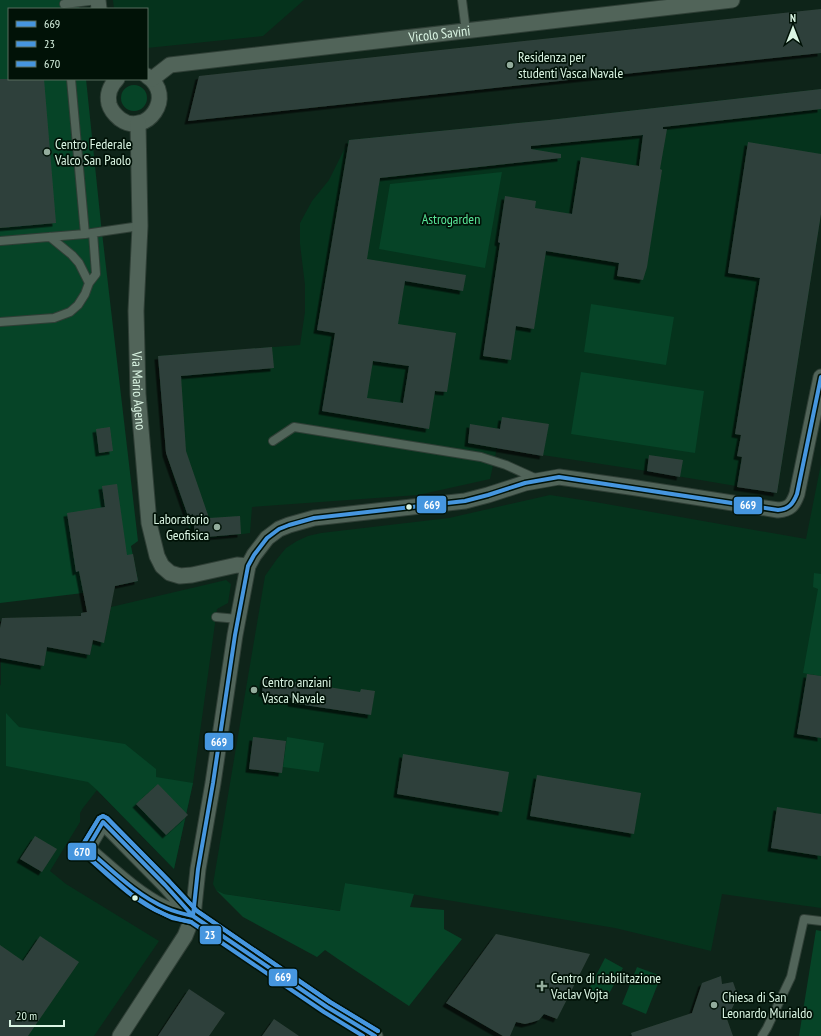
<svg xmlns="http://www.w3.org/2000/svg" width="821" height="1036" viewBox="0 0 821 1036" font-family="'PT Sans Narrow',sans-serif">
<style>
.built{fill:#05331c}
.green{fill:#064427}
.building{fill:#2f413a;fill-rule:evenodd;filter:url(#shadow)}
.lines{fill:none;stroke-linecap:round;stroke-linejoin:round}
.service-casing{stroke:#2f3f36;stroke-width:10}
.minor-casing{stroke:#2f3f36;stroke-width:17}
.service{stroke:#516459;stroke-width:8}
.minor{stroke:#516459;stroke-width:15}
.bus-1-casing{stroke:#011207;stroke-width:7}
.bus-2-casing{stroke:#011207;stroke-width:7}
.bus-3-casing{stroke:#011207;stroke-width:7}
.bus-1{stroke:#4696df;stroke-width:4}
.bus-2{stroke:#4696df;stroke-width:4}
.bus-3{stroke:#4696df;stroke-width:4}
.poi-dot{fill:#93ac9c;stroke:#011207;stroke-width:1.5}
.bus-dot{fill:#daf5e3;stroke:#011207;stroke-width:1.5}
.labels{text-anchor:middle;stroke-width:3.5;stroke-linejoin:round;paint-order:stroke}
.street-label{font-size:14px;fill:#daf5e3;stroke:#011207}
.poi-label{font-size:14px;fill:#daf5e3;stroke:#011207;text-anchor:start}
.park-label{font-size:14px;fill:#58e598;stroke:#011207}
.line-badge{stroke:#011207;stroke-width:1.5}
.badge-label{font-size:11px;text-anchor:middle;font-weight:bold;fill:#fff}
</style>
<defs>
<filter id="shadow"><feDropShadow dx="-3.5" dy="3.5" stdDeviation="0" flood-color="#0009"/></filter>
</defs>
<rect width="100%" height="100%" fill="#0e2419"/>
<path class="built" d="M113 0H304L263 36 147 48V9H114Z
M821 89V214L777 493 647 471 497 448 490 479 418 495 252 507 250 533 193 541 166 453 158 356 300 345 305 312V285L300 244V223L312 201 329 180 349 140 549 120Z
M821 464V908L722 894 711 951 615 928 345 883 341 911 224 894 216 890 213 884 265 576 277 559 286 548 297 541 308 536 321 533 449 518 550 495 595 502 806 539Z
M226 580 231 584 228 603 217 609 193 783 174 869 97 790 83 808 80 813V822L50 871 66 884 159 941 94 1036H0V686L1 684V658L43 666 47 647 90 655 93 641 104 642 111 607Z"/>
<path class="green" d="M0 0H78L79 9H9V79H86L101 224 138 541 131 546 138 581 83 593 0 603Z
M121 98a13 13 0 1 1 26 0a13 13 0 1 1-26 0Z
M502 172 485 268 379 249 390 184Z
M591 304 674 317 666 365 584 352Z
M581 372 704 391 695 453 571 434Z
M814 573 821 574V676L803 673 818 589 813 587Z
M6 713 19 727 125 744 156 769V777L193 783 174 869 97 790 88 782 6 766Z
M287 737 324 743 319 772 283 767Z
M345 883 414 894 410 907 444 910V929L462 939 409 1006 338 959 325 950 317 957 243 917 216 890 224 894 340 911Z
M816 930 821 931V1036H799Z
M605 958 623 968 605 1001 588 991Z
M637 967 661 976 646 1014 622 1004Z"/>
<path class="building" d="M821 9V53L188 121 199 76Z
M0 79H44L56 223 0 228Z
M821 89V109L663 127V129H667L660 169 662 170 647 267 643 280 617 276 619 263 546 251 534 329 516 326 511 360 483 356 500 243 498 242 505 196 536 201 535 208 572 214 581 157 639 166 643 135 531 146V149L561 154V158L380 178 367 259 466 275 463 291 405 281 398 324 456 333 447 392 435 391 429 429 322 411 335 333 317 330 349 140 549 120ZM373 361 409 366 403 403 367 398Z
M748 142 821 154V214L777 493 737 487 742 457 737 456 741 435 735 434 760 278 728 273Z
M272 347 274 368 181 376 186 451 209 518 240 516 241 534 195 538 193 514 188 516 166 453 158 356Z
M502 417 549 424 543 456 468 443 470 424 500 429Z
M110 427 113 451 99 453 96 429Z
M649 455 683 460 680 477 647 471Z
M117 484 127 555 133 554 138 581 115 586 104 643 93 640 90 655 47 647 44 666 0 658V628L2 618 81 616V613L87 612 79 571 76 572 67 513 105 507 102 486Z
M807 674 821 676V738L797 734Z
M264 677 360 692 361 689 375 691 371 715 291 703 292 698 262 693Z
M253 737 286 741 282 773 249 769Z
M403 754 509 772 502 812 397 794Z
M537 775 641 793 634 834 530 816Z
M158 784 188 815 166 835 136 804Z
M777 807 821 814V856L771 848Z
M35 836 57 849 42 872 20 859Z
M496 934 590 954 557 1019 544 1014 539 1020 533 1022 525 1024 516 1022 510 1036H503L446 1003Z
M40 936 79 962 28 1036H0V945L23 961Z
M721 976 722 984 733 982 738 996 727 1019 733 1036H632L631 1033 692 1013 702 983Z
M189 989 225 1013 209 1036H158Z
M274 1019 299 1036H262Z"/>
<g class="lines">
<defs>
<path id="service" d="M462 0 466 31
M64 4 98 0
M71 79 85 234
M50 237 72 255 79 263 89 283
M0 241 85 234 140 226
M0 322 54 318 70 312 78 305 85 294 89 283 96 274 93 233
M273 441 294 427 481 457 506 465 537 479
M216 617 238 619
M762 1036 767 1028 791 977 804 919 821 921"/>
<g id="minor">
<path d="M98 0 99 9"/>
<path d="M117 79C110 86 107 95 109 104 111 111 115 115 120 119 146 138 177 96 147 76"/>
<path id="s1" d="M152 79 170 65 732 0"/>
<path id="s2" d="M138 123 140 226 136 311 138 394 149 523 157 556 162 566 170 573 180 576 192 575 237 565 248 566"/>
<path d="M193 916C183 914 173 912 163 907 135 893 111 869 87 849L103 822 165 885 193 916 327 1007 375 1036"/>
<path d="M120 1036 185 936 193 916 198 869 213 783 235 635 248 566 254 555 267 538 279 529 289 525 314 518 465 501 488 495 525 483 559 477 630 487 778 510C790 509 793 505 797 494L821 377"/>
</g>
</defs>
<use href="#service" class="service-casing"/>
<use href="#minor" class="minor-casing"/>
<use href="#service" class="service"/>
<use href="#minor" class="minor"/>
<defs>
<path id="bus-1" d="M103 822 165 885 193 916C184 914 175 912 166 908 136 895 112 870 87 849Z
M193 916 198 869 213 783 235 635 248 566 254 555 267 538 279 529 289 525 314 518 465 501 488 495 525 483 559 477 778 510C789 509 793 504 797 494L821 377
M193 916 327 1007 375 1036"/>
<path id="bus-2" d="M363 1036 324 1012 191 922 172 918 154 909 132 895 81 851 82 846 99 818 103 816 107 818 169 881 197 911 330 1002 378 1031"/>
<path id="bus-3" d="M191 922C182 920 172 918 164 914 133 901 108 875 83 853L81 850 82 846 99 818 103 816 107 818 169 881 197 911 330 1002 378 1031"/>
</defs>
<use href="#bus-1" class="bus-1-casing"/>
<use href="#bus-2" class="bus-2-casing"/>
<use href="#bus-3" class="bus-3-casing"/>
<use href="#bus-1" class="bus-1"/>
<use href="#bus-2" class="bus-2"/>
<use href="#bus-3" class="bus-3"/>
</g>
<g class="poi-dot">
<circle cx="510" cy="65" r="4"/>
<circle cx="47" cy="152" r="4"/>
<circle cx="217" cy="527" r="4"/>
<circle cx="254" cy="690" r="4"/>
<path d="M540 980h4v4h4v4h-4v4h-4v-4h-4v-4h4z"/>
<circle cx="714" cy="1005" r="4"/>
</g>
<g class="bus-dot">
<circle cx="409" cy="507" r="3.5"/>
<circle cx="135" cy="898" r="3.5"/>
</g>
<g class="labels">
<g class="street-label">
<text dy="5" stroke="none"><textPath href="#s1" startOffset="294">Vicolo Savini</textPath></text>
<text dy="5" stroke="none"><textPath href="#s2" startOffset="268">Via Mario Ageno</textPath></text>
</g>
<g class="poi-label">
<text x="518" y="62">Residenza per<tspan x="518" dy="16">studenti Vasca Navale</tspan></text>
<text x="55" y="149">Centro Federale<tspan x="55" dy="16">Valco San Paolo</tspan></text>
<text x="209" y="524" text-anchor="end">Laboratorio<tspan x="209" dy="16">Geofisica</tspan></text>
<text x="262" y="687">Centro anziani<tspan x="262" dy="16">Vasca Navale</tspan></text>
<text x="551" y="983">Centro di riabilitazione<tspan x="551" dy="16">Vaclav Vojta</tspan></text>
<text x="722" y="1002">Chiesa di San<tspan x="722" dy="16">Leonardo Murialdo</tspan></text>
</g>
<g class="park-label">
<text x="451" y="224">Astrogarden</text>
</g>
</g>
<g class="line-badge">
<rect x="416" y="495" width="31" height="19" rx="4" fill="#4696df"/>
<rect x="733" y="496" width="30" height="19" rx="4" fill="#4696df"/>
<rect x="204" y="732" width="30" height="19" rx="4" fill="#4696df"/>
<rect x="67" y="842" width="30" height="19" rx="4" fill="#4696df"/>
<rect x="199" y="925" width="23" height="20" rx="4" fill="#4696df"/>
<rect x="268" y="968" width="30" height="19" rx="4" fill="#4696df"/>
</g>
<g class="badge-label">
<text x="432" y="509">669</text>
<text x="748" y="509">669</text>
<text x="219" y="746">669</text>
<text x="82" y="856">670</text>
<text x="210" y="939">23</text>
<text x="283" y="981">669</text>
</g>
<rect x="8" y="8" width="140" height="72" fill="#011207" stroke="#586d5f"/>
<rect x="16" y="21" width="20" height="6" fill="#4696df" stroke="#586d5f"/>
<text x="44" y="28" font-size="12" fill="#daf5e3">669</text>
<rect x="16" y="41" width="20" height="6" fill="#4696df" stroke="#586d5f"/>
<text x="44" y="48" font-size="12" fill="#daf5e3">23</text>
<rect x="16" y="61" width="20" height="6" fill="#4696df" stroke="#586d5f"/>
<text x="44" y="68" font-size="12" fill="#daf5e3">670</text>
<g transform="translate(793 28)" stroke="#011207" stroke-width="3" paint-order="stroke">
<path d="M0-3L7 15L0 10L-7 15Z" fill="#daf5e3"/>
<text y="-6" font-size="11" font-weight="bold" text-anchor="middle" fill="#daf5e3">N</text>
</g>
<path d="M10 1020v6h54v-6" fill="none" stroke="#daf5e3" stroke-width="2"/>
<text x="16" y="1020" font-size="12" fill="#daf5e3" stroke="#011207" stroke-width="3" paint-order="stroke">20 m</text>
</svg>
